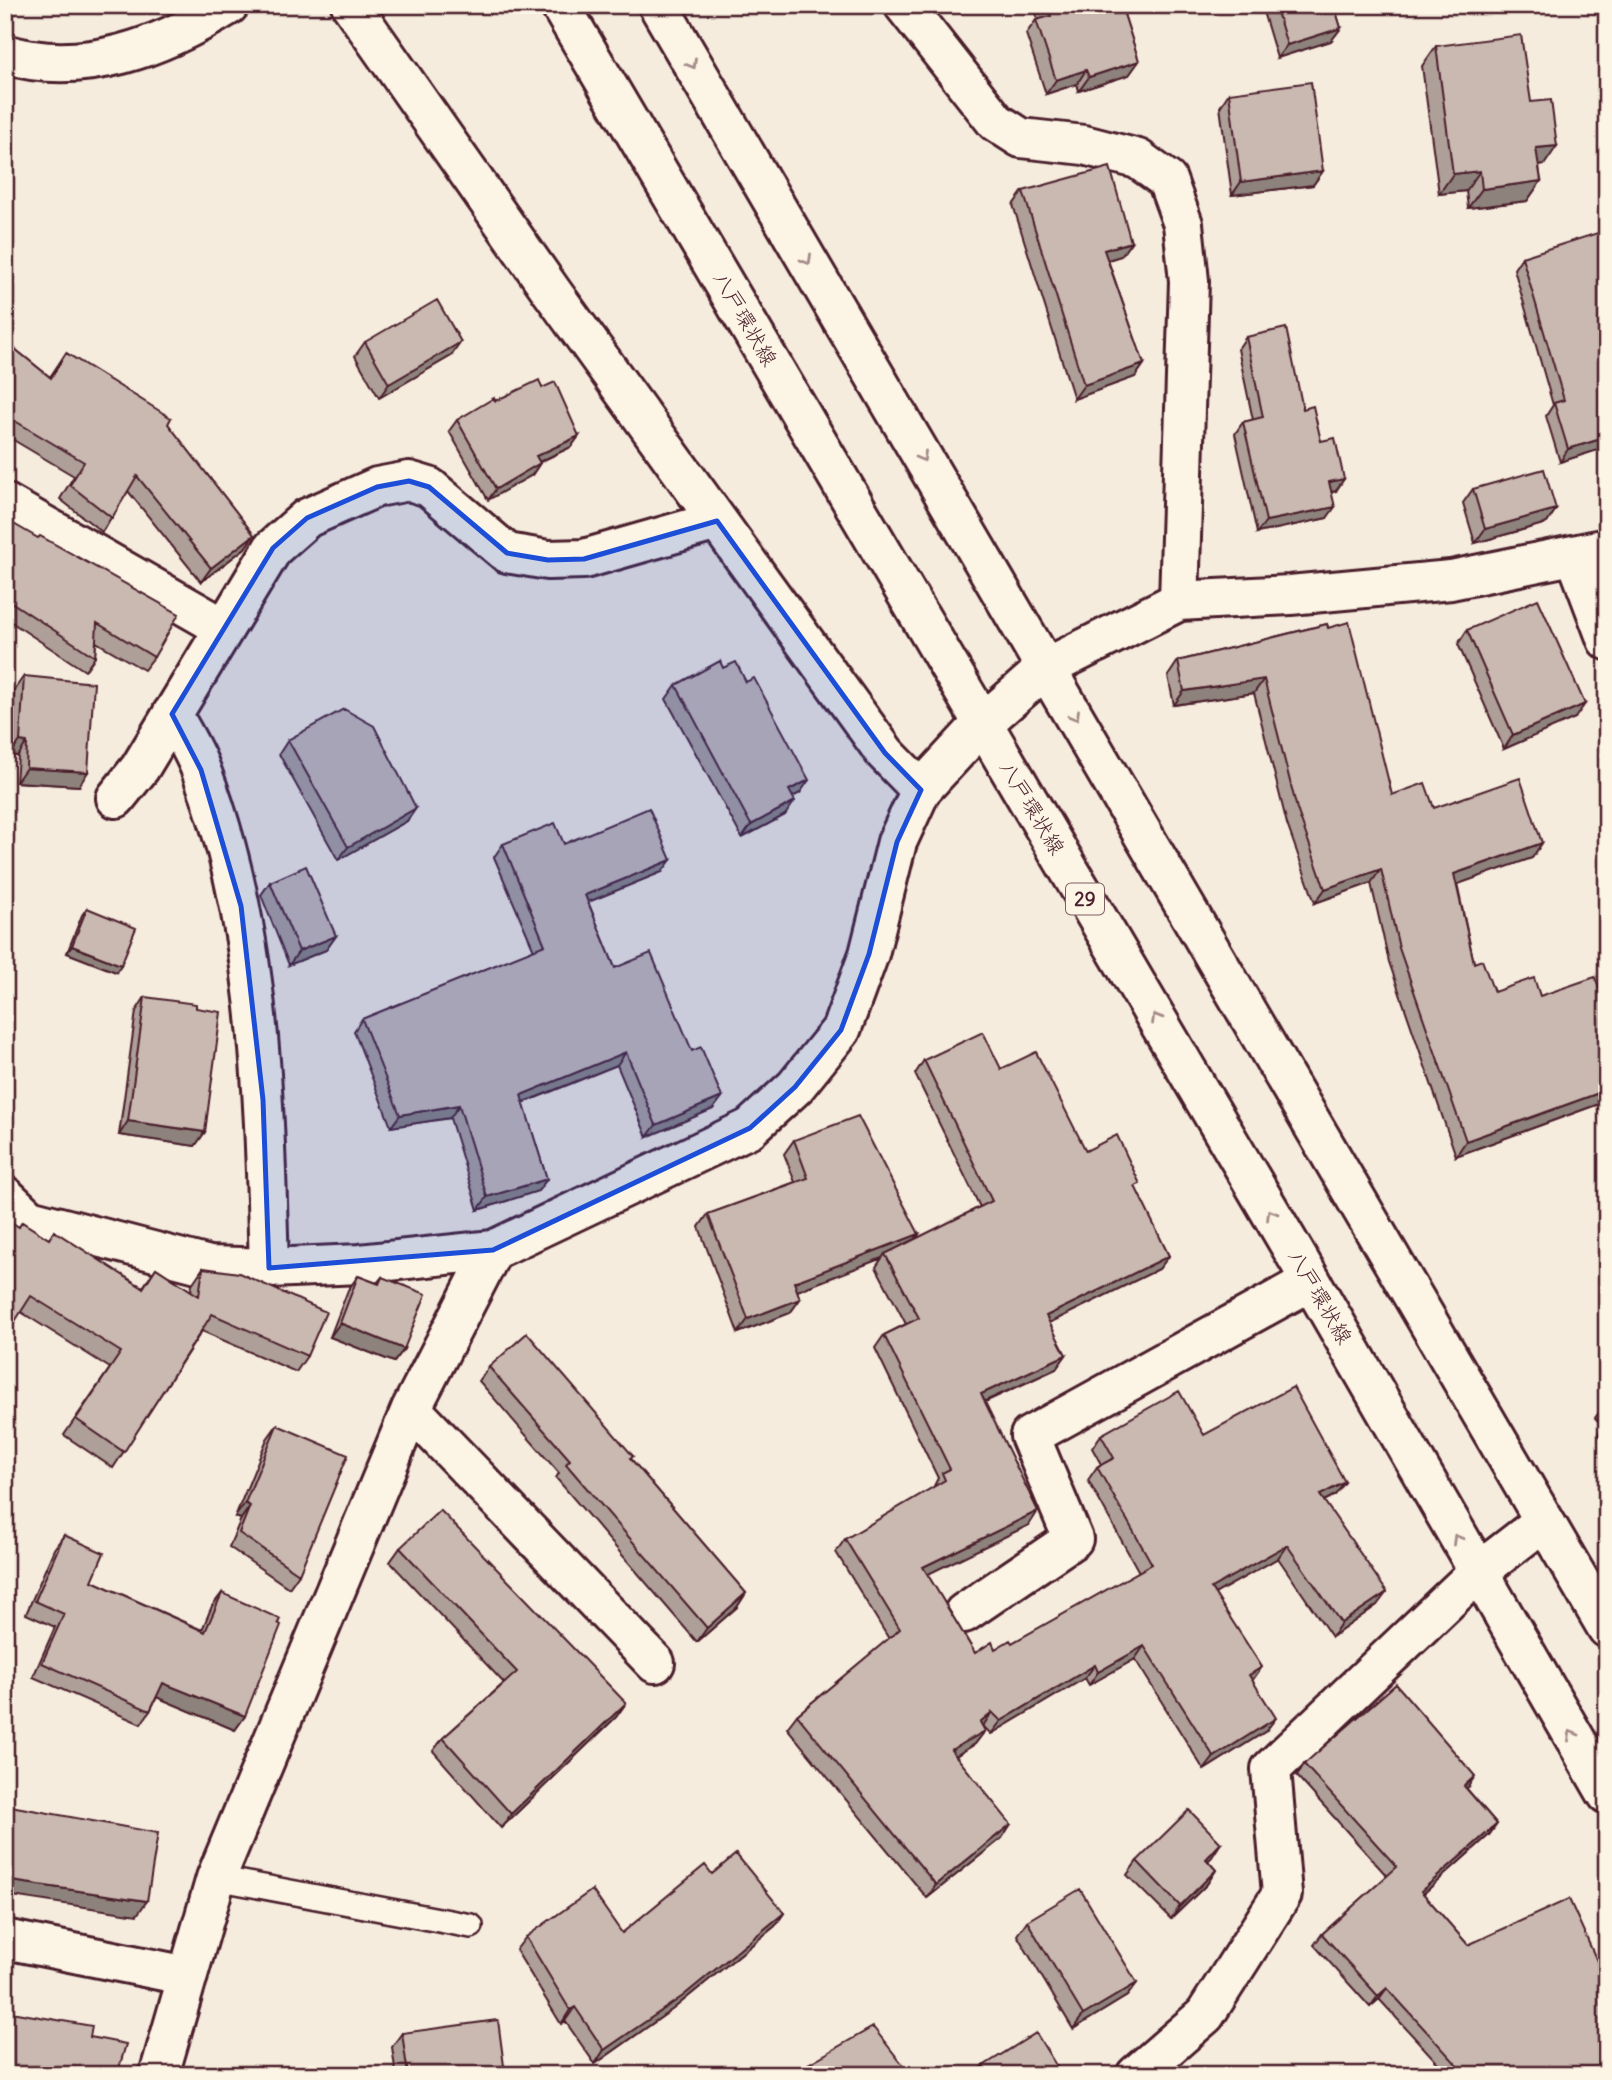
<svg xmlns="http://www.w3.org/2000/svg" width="1612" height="2080" viewBox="0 0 1612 2080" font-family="Delius,'Klee One',sans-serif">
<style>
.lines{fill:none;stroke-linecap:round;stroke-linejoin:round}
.service-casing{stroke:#4a1f2b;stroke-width:28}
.minor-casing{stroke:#4a1f2b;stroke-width:44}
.primary-casing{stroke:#4a1f2b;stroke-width:44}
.service{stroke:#fcf5e5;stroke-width:23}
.minor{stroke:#fcf5e5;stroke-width:38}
.primary{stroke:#fcf5e5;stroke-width:38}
.wall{fill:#ae9f98;stroke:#4a1f2b;stroke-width:2}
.shaded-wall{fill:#8d827c;stroke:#4a1f2b;stroke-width:2}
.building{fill:#cab9b1;stroke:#4a1f2b;stroke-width:2}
.oneway{stroke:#a38a88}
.marked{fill:#1d4ed8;fill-opacity:0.2;stroke:#1d4ed8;stroke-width:5;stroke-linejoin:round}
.labels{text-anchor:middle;stroke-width:7;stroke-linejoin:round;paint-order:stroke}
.shield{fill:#fcf5e5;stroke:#7f5f63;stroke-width:2}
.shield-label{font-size:19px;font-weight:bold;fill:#4a1f2b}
.street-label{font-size:21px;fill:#4a1f2b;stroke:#fcf5e5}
</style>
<rect width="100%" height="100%" fill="#f5ecde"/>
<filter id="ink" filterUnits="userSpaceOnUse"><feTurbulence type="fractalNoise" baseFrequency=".0143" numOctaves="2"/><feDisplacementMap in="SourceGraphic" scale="14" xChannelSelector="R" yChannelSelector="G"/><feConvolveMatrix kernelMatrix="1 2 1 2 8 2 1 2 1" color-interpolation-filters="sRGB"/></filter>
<g filter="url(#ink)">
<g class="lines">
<defs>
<path id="service" d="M216 1878 471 1926"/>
<path id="minor" d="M351 5 552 292 885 753 921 790
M904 5 996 122 1021 138 1084 145 1138 159 1167 180 1183 224 1189 281 1179 601
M5 54C84 78 163 46 229 5
M5 503 224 628
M1575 555 1607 640
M172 714C182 732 194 751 201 770 262 928 264 1102 269 1268
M116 798 140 768 273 548 307 518 377 487 409 481 429 487 507 553 548 560 584 559 717 521
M5 1196 29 1219 209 1266 269 1268 360 1264 493 1250
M411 1409 655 1663
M964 1613 1073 1539 1030 1436 1311 1281
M5 1939 188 1976
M159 2075 216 1878 411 1409 493 1250 750 1128 795 1087 841 1030 869 954 897 842 921 790 982 724 1046 668 1179 601 1290 595 1451 580 1607 548
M1136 2075 1205 2015 1282 1894 1271 1769 1477 1573 1544 1521"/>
<path id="primary" d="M560 5 1311 1281 1607 1794
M658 5 1607 1628"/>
</defs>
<use href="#service" class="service-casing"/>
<use href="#minor" class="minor-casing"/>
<use href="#primary" class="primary-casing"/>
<use href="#service" class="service"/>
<use href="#minor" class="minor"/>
<use href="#primary" class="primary"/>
</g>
<path class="wall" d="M1033 5H1121L1139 61 1129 75 1079 91 1077 84 1046 94 1026 34 1036 20H1038Z
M1261 5H1334L1341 28 1331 41 1277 58Z
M1436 46 1531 102 1544 165 1539 166 1541 181 1527 201 1468 208 1466 191 1439 194 1422 66Z
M1229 93 1323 171 1313 185 1232 195 1220 107Z
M1023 191 1131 242 1121 256 1108 260 1144 364 1135 377 1074 399 1013 205Z
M1522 257 1607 447 1560 462 1546 416 1553 405 1514 269Z
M1246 337 1303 409 1336 491 1332 492 1327 518 1257 533 1235 434 1243 422 1253 420 1238 349Z
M5 341 50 377 66 353 168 424 254 535 245 548 201 582 128 491 102 532 60 499 74 476 5 435Z
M365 342 451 356 379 398 355 356Z
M542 388 579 436 571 447 540 462V463L532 475 488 500 449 431 457 420 495 401Z
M1473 489 1556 509 1547 523 1475 543 1463 503Z
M5 519 154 657 144 670 96 642 95 657 85 671 5 618Z
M1327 624 1392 795 1434 808 1542 843 1532 858 1457 884 1474 963 1494 992 1540 996 1607 1008V1101L1456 1156 1389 962 1371 883 1315 903 1287 824 1254 693 1174 705 1168 676 1178 661Z
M1467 630 1575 718 1504 749 1458 644Z
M723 668 800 793 793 797 785 815 742 838 666 699 676 685Z
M24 676 79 786 16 782 18 756 10 755 14 690Z
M288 740 416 808 407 821 338 860 279 754Z
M503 844H564L662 872 588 902 615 968 692 1051 722 1097 713 1109 647 1137 617 1065 523 1103 547 1179 538 1191 478 1210 450 1118 391 1127 354 1031 362 1019 534 950 494 857Z
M270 882 336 936 326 950 289 965 261 895Z
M87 908 116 972 67 953 82 915Z
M145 997 205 1132 195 1146 119 1135 136 1011Z
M924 1060 1001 1069 1086 1151 1136 1190 1169 1256 1159 1269 1049 1323 1066 1355 1056 1369 985 1402 1029 1525 927 1574 975 1653 995 1649 1012 1643 1139 1572 1088 1480 1097 1467 1101 1464 1092 1448 1101 1435H1204L1345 1482 1335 1495 1324 1501 1377 1605 1332 1637 1278 1558 1215 1594 1252 1681 1266 1731 1204 1770 1135 1659 1089 1685 1085 1678 991 1734 983 1726H982L985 1731 975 1744 956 1756 1002 1838 927 1898 787 1728 797 1715 889 1639 836 1552 845 1539 933 1488 938 1478 875 1348 884 1335 906 1324 876 1267 882 1258 797 1291 800 1299 790 1313 738 1333 699 1227 708 1214 795 1182 784 1154 794 1140 919 1234 916 1239 980 1207 915 1074Z
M19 1227 49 1239 143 1287 156 1268 191 1291 192 1284 203 1268 307 1356 296 1372 202 1331 113 1468 64 1435 110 1368 21 1312Z
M358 1276 377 1283 382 1277 404 1349 394 1362 330 1337 348 1290Z
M489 1367 633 1456 631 1459 746 1593 737 1607 697 1642 556 1478 559 1473 479 1381Z
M1607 1402V1443L1598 1434 1603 1426 1595 1418Z
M277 1425 299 1574 289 1588 229 1547 241 1519 235 1517 267 1439Z
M64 1535 92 1581 202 1630 212 1606 222 1593 245 1716 235 1730 157 1697 150 1711 141 1724 33 1677 55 1627 26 1614 54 1549Z
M400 1548 626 1703 616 1717 501 1828 433 1751 443 1738 504 1683 390 1562Z
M1304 1764 1468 1787 1466 1788 1497 1824 1489 1835 1423 1894 1468 1945 1607 2075 1446 2072 1379 1999 1370 2007 1314 1945 1322 1934 1387 1876 1297 1776Z
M1221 1843 1208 1861 1216 1870 1207 1884 1171 1919 1127 1875 1137 1861Z
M712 1874 784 1913 775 1926 673 2009 595 2064 565 2021 561 2024 516 1950 526 1937 622 1933Z
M1027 1921 1137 1983 1127 1996 1073 2029 1017 1935Z
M402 2033 504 2066 498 2075H396L392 2047Z
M808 2064 902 2075H801Z
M983 2066 1057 2067 1053 2074V2075H977Z"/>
<path class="shaded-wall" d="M1341 28 1331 41 1277 58 1287 45Z
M1139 61 1129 75 1079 91 1089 77Z
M1086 70 1077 84 1046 94 1056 80Z
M1557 146 1544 165 1522 168 1536 148Z
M1323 171 1313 185 1232 195 1241 182Z
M1480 171 1466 191 1439 194 1453 174Z
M1541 181 1527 201 1468 208 1482 189Z
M1131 242 1121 256 1094 264 1104 250Z
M461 342 451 356 379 398 389 384Z
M1144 364 1135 377 1074 399 1084 385Z
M579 436 571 447 528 467 536 456Z
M1607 437V447L1560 462 1568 449Z
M540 463 532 475 488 500 496 489Z
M1344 479 1336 491 1321 494 1329 482Z
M1335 507 1327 518 1257 533 1266 521Z
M1556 509 1547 523 1475 543 1485 529Z
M254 535 245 548 201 582 211 568Z
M1264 679 1254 693 1174 705 1184 691Z
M1585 704 1575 718 1504 749 1513 735Z
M20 741 27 742 18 756 10 755Z
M26 768 88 772 79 786 16 782Z
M809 780 800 793 779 804 789 790Z
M795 801 785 815 742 838 751 825Z
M416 808 407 821 338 860 348 847Z
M1542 843 1532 858 1444 889 1454 874Z
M671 860 662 872 576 907 585 895Z
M1381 869 1371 883 1315 903 1325 889Z
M336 936 326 950 289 965 299 951Z
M72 946 121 965 116 972 67 953Z
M626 1052 617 1065 512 1107 521 1095Z
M1607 1090V1101L1456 1156 1466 1141Z
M722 1097 713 1109 647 1137 656 1125Z
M459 1105 450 1118 391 1127 400 1115Z
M128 1121 205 1132 195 1146 119 1135Z
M547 1179 538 1191 478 1210 487 1197Z
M919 1234 909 1248 885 1254 882 1258 784 1296 794 1282Z
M1169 1256 1159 1269 1037 1329 1046 1316Z
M800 1299 790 1313 738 1333 748 1319Z
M340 1323 404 1349 394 1362 330 1337Z
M1066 1355 1056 1369 972 1407 981 1394Z
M1345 1482 1335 1495 1311 1508 1320 1495Z
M245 1503 250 1506 241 1519 235 1517Z
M1038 1511 1029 1525 914 1581 923 1567Z
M1287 1545 1278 1558 1202 1601 1211 1588Z
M1387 1592 1377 1605 1332 1637 1341 1623Z
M746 1593 737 1607 697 1642 707 1628Z
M1144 1646 1135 1659 1089 1685 1098 1672Z
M1095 1665 1085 1678 991 1734 1001 1721Z
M1262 1667 1252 1681 1249 1675Z
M163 1683 245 1716 235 1730 154 1696Z
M626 1703 616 1717 501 1828 511 1814Z
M992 1712 983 1726 970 1735 980 1722Z
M1276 1718 1266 1731 1204 1770 1214 1757Z
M985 1731 975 1744 942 1764 951 1750Z
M1475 1776 1468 1787 1456 1797 1464 1786Z
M1011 1824 1002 1838 927 1898 936 1885Z
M1497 1824 1489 1835 1413 1903 1421 1891Z
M1221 1843 1212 1857 1196 1872 1206 1859Z
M1216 1870 1207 1884 1171 1919 1180 1906Z
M5 1880 147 1901 137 1915 5 1895Z
M784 1913 775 1926 673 2009 595 2064 604 2050Z
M1137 1983 1127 1996 1073 2029 1083 2015Z
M1387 1988 1379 1999 1370 2007 1378 1996Z
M575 2007 565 2021 561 2024 570 2010Z
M504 2066 498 2075H439Z"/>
<path class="building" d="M1047 5H1121L1139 61 1089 77 1086 70 1056 80 1036 20 1051 16Z
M1275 5H1334L1341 28 1287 45Z
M1521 35 1531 102 1551 100 1557 146 1536 148 1541 181 1482 189 1480 171 1453 174 1436 46Z
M1311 82 1323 171 1241 182 1229 93Z
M1110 167 1131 242 1104 250 1144 364 1084 385 1023 191Z
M1607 230V437L1568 449 1554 403 1564 400 1522 257Z
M437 300 461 342 389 384 365 342Z
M1286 328 1303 409 1313 406 1321 441 1335 438 1344 479 1329 482 1335 507 1266 521 1243 422 1263 417 1246 337Z
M5 341 51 378 66 353 171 418 168 424 254 535 211 568 137 476 112 518 70 485 84 462 5 415Z
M539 380 542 388 555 382 579 436 536 456 540 463 496 489 457 420 494 398 495 401Z
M1544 469 1556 509 1485 529 1473 489Z
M5 519 38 538 40 536 179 614 154 657 97 623 95 657 5 598Z
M1538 599 1585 704 1513 735 1467 630Z
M1349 622 1392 795 1425 783 1434 808 1520 778 1542 843 1454 874 1474 963 1482 960 1494 992 1534 978 1540 996 1595 977 1607 1008V1090L1466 1141 1399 948 1381 869 1325 889 1297 809 1264 679 1184 691 1178 661 1327 624 1328 628Z
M720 661 723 668 736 662 746 682 754 678 809 780 789 790 795 801 751 825 676 685Z
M24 676 94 683 88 772 26 768 27 742 20 741Z
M344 709 374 726 416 808 348 847 288 740Z
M649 808 671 860 585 895 615 968 651 953 692 1051 701 1047 722 1097 656 1125 626 1052 521 1095 547 1179 487 1197 459 1105 400 1115 362 1019 545 945 503 844 555 823 564 844Z
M306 866 336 936 299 951 270 882Z
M87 908 136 928 121 965 72 946Z
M145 997 196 1004V1008L221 1012 205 1132 128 1121Z
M983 1032 1001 1069 1036 1052 1086 1151 1117 1135 1140 1184 1135 1186 1169 1256 1046 1316 1066 1355 981 1394 1038 1511 923 1567 975 1653 992 1642 995 1649 1010 1640 1012 1643 1152 1564 1097 1467 1114 1458 1101 1435 1179 1391 1204 1435 1293 1387 1345 1482 1320 1495 1387 1592 1341 1623 1287 1545 1211 1588 1262 1667 1249 1675 1276 1718 1214 1757 1144 1646 1098 1672 1095 1665 1001 1721 992 1712 980 1722 985 1731 951 1750 1011 1824 936 1885 797 1715 900 1629 845 1539 945 1480 942 1473 950 1469 884 1335 919 1318 885 1254 992 1201 924 1060Z
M858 1116 919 1234 794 1282 800 1299 748 1319 708 1214 808 1178 794 1140Z
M5 1218 19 1227 22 1222 49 1239 54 1231 143 1288 156 1268 199 1296 203 1268 239 1273 326 1312 307 1356 212 1314 124 1452 76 1419 121 1352 31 1296 5 1337Z
M358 1276 379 1284 382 1277 426 1294 404 1349 340 1323Z
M527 1333 633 1456 630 1458 746 1593 707 1628 566 1464 570 1460 489 1367Z
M277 1425 348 1455 299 1574 239 1533 250 1506 245 1503Z
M440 1510 626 1703 511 1814 443 1738 517 1672 400 1548Z
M64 1535 104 1553 92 1581 205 1632 222 1593 280 1619 278 1623 281 1625 245 1716 163 1683 150 1711 42 1663 64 1614 35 1601Z
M1396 1684 1475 1776 1464 1786 1497 1824 1421 1891 1468 1945 1569 1899 1607 1983V2075H1439L1459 2067 1387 1988 1378 1996 1322 1934 1397 1867 1304 1764Z
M5 1805 158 1833 147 1901 5 1880Z
M1189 1810 1221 1843 1206 1859 1216 1870 1180 1906 1137 1861Z
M736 1854 784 1913 683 1996 604 2050 575 2007 570 2010 526 1937 592 1890 622 1933 705 1865 712 1874Z
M1080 1889 1137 1983 1083 2015 1027 1921Z
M5 2011 92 2026 90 2037 126 2044 117 2075H5Z
M498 2020 504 2066 439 2075H408L402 2033Z
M873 2027 906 2069 895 2075H815L808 2064Z
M1036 2033 1057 2067 1051 2071 1053 2075H989L983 2066Z"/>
<defs><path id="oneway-chevron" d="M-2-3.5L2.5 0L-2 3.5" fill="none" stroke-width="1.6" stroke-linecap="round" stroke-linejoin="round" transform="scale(1.75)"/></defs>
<g class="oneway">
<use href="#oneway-chevron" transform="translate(692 64) rotate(60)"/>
<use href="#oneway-chevron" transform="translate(807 260) rotate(60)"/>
<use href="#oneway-chevron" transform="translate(922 457) rotate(60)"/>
<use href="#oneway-chevron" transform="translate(1075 716) rotate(60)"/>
<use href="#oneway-chevron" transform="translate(1156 1018) rotate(-121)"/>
<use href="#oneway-chevron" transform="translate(1271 1214) rotate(-121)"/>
<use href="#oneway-chevron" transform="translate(1457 1539) rotate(-120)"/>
<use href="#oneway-chevron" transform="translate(1572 1735) rotate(-120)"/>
</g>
</g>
<path class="marked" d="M409 481 429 487 507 553 548 560 584 559 717 521 885 753 921 790 897 842 869 954 841 1030 795 1087 750 1128 493 1250 269 1268 263 1100 241 906 201 770 172 714 273 548 307 518 377 487Z"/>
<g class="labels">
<rect class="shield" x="1066" y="883.5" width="38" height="31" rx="5"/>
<g class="shield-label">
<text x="1085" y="906">29</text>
</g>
<g class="street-label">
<text transform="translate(745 319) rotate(60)" y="7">八戸環状線</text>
<text transform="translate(1032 808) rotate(59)" y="7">八戸環状線</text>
<text transform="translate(1320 1297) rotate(60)" y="7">八戸環状線</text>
</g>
</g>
<rect width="1612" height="2080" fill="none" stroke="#fcf5e5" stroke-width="28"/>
<rect x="14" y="14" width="1584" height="2052" fill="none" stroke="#4a1f2b" stroke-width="2.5" filter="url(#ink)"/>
</svg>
